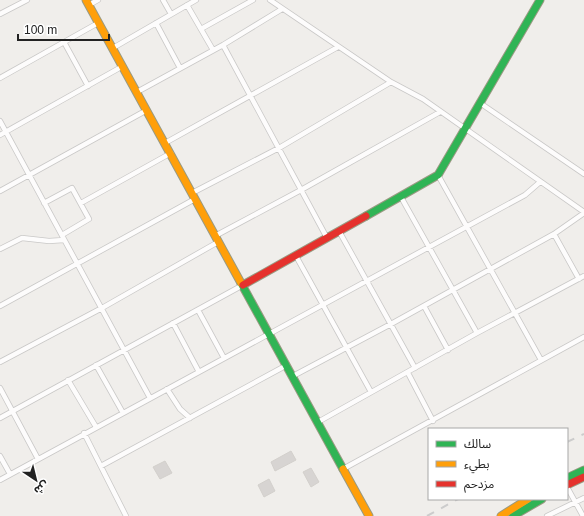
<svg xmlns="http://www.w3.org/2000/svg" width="584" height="516" viewBox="0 0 584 516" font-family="Arial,'Noto Sans Arabic',sans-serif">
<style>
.building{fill:#d7d4d2;stroke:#d3d0cc}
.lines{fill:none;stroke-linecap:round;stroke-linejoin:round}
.street-casing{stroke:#c9c8c7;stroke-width:6}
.fast-casing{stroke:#999a82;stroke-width:9}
.slow-casing{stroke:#999a82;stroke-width:9}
.jam-casing{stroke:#999a82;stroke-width:9}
.street{stroke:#fdfcfc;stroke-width:4.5}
.fast{stroke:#30b455;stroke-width:7}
.slow{stroke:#ff9f0a;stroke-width:7}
.jam{stroke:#e5322d;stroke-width:7}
.rail{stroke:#ccc;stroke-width:2;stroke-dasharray:8 8;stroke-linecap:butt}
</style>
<rect width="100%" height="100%" fill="#f0eeeb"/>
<path class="building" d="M291 451 296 460 275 471 271 462Z
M165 461 172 473 160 479 153 467Z
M311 468 319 482 311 487 303 472Z
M269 479 275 491 264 497 258 485Z"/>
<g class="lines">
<defs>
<path id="street" d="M163 0 171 14
M270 0 391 82 423 99 584 212
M89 5 98 0
M187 5 213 50
M0 14 27 0
M156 23 180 68
M201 29 253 0
M64 42 88 86
M223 45 327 238
M113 48 196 0
M0 78 98 23
M137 92 223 45 282 9
M480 103 584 174
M0 121 150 398
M0 135 123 66
M165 143 338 47
M438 175 541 360
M0 191 147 110
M192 193 279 148 391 82
M401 197 477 333
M44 203 72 188 89 219 62 235
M81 203 171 153
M339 231 415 368
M554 234 579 279
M215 236 301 190 440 112
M0 249 22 238 49 241 64 240
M296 256 371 392
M0 306 195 199
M424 306 448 350
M198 310 224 358
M173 323 199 372
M0 362 102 308 218 242
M96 365 123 413
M408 373 433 421
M293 376 391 324 554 234 584 213
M68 380 96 427
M0 388 38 459
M167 389 180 409 190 418
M0 418 243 285
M318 422 477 333 584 276
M84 433 126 516
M0 456 10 474
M101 466 287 365
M343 469 584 337
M0 480 525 195 540 182
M567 487 583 516
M547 516 584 498"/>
<path id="fast" d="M366 216 438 175 540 0
M241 283 343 469
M567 478 584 470
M513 516 542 499"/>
<path id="slow" d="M86 0 241 283
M343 469 369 516
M501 516 528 499"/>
<path id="jam" d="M243 285 366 216
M567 485 584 477"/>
</defs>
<use href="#street" class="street-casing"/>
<use href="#fast" class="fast-casing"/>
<use href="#slow" class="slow-casing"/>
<use href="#jam" class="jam-casing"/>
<use href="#street" class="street"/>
<use href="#fast" class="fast"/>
<use href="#slow" class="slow"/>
<use href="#jam" class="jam"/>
<path class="rail" d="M567 442 584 434
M427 516 458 499"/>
</g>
<rect x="428" y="428" width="140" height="72" fill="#ffffff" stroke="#a7a7a7"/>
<rect x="436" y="441" width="20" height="6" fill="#30b455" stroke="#a7a7a7"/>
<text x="464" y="448" font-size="12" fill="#222222">سالك</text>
<rect x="436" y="461" width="20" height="6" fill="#ff9f0a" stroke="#a7a7a7"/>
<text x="464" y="468" font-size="12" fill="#222222">بطيء</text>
<rect x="436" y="481" width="20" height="6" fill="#e5322d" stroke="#a7a7a7"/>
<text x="464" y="488" font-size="12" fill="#222222">مزدحم</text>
<g transform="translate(36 480) rotate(145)" stroke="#ffffff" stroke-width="3" paint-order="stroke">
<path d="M0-3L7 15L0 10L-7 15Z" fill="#222222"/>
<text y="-6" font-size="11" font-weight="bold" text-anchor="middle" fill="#222222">ش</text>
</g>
<path d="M18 34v6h91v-6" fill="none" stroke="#222222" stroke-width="2"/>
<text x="24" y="34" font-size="12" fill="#222222" stroke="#ffffff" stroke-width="3" paint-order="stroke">100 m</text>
</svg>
